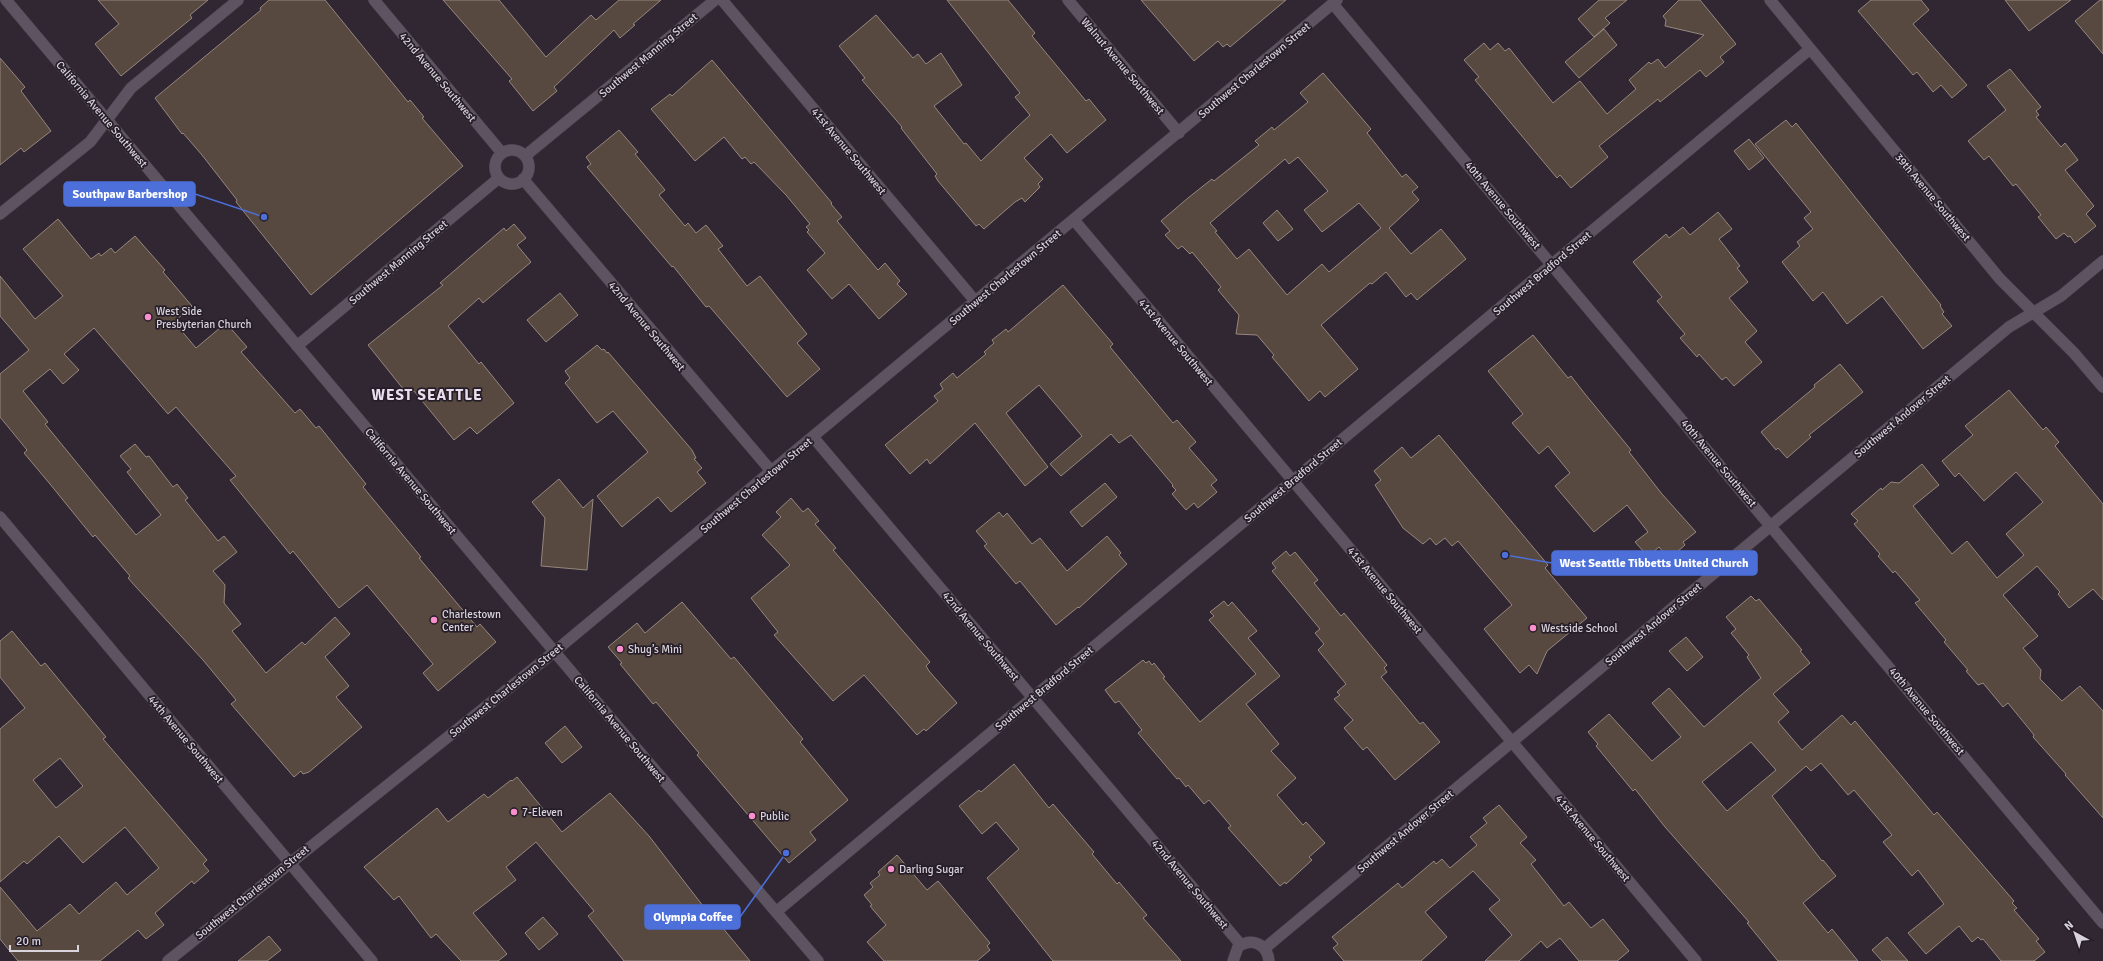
<svg xmlns="http://www.w3.org/2000/svg" width="2103" height="961" viewBox="0 0 2103 961" font-family="Signika,sans-serif">
<style>
.building{fill:#574940;stroke:#97877e;fill-rule:evenodd}
.lines{fill:none;stroke-linecap:round;stroke-linejoin:round}
.minor-casing{stroke:#4a434d;stroke-width:12}
.tertiary-casing{stroke:#4a434d;stroke-width:12}
.secondary-casing{stroke:#4a434d;stroke-width:12}
.minor{stroke:#5e5461;stroke-width:11}
.tertiary{stroke:#5e5461;stroke-width:11}
.secondary{stroke:#5e5461;stroke-width:11}
.poi-dot{fill:#f890cc;stroke:#261e29;stroke-width:1.5}
.labels{text-anchor:middle;stroke-width:3.5;stroke-linejoin:round;paint-order:stroke}
.street-label{font-size:11px;fill:#d9d3db;stroke:#261e29}
.poi-label{font-size:11px;fill:#d9d3db;stroke:#261e29;text-anchor:start}
.district-label{font-size:15px;font-weight:bold;letter-spacing:1px;fill:#eadfee;stroke:#261e29}
.leader{fill:none;stroke:#4c6fd9;stroke-width:1.5}
.callout-dot{fill:#4c6fd9;stroke:#261e29;stroke-width:1.5}
.callout{fill:#4c6fd9;stroke:#4c6fd9;stroke-width:1.5}
.callout-label{font-size:12px;text-anchor:middle;font-weight:bold;fill:#fff}
</style>
<rect width="100%" height="100%" fill="#302733"/>
<path class="building" d="M98 0H208L190 15 192 18 121 76 95 44 119 24Z
M269 0H325L408 102 410 100 424 117 422 118 463 166 311 295 236 202 237 200 202 155 183 133 182 134 155 98 261 10 260 8Z
M443 0H499L546 57 591 15 596 20 619 0H661L633 24 635 25 620 38 614 30 554 87 557 91 533 111 509 81 512 79Z
M947 0H1008L1035 33 1032 36 1086 101 1089 99 1106 120 1067 153 1051 134 1024 158 1043 179 1038 184 1040 187 1025 202 1022 198 1015 202 984 229 979 224 976 226 938 181 935 176 937 174 901 128 902 127 862 80 865 78 839 46 876 15 913 58 918 54 926 64 941 53 962 85 934 106 964 144 966 143 981 161 1030 115 1015 97 1020 93Z
M1141 0H1286L1230 47 1227 44 1223 47 1218 41 1194 61Z
M1599 0H1627L1605 18 1610 23 1594 37 1578 19Z
M1679 0H1700L1736 44 1720 57 1724 62 1706 77 1700 70 1660 102 1658 99 1599 146 1608 157 1571 188 1560 175 1557 178 1475 80 1479 77 1464 60 1484 43 1490 50 1498 43 1505 51 1509 48 1553 103 1580 81 1607 114 1636 89 1629 80 1649 62 1651 64 1658 59 1665 68 1704 35 1665 26 1666 20 1663 16Z
M1871 0H1921L1929 10 1913 24 1967 85 1952 98 1941 85 1933 92 1917 72 1913 75 1858 11Z
M2005 0H2071L2029 31Z
M2100 0H2103V54L2075 21Z
M1604 29 1617 45 1579 78 1565 62Z
M0 58 25 87 21 91 51 131 24 152 21 148 0 165Z
M712 60 832 203 831 204 842 217 837 221 878 270 885 263 900 281 897 284 907 294 879 319 849 284 832 299 807 270 825 253 807 232 809 230 806 227 810 224 786 195 754 162 751 164 745 157 742 159 724 137 695 161 651 109 670 94 672 96Z
M2010 69 2041 107 2036 111 2039 115 2036 117 2061 147 2065 143 2078 160 2065 170 2094 206 2086 214 2096 226 2075 243 2070 236 2068 237 2064 233 2056 239 2038 217 2041 215 2016 184 2013 186 1989 156 1984 160 1968 141 2006 110 1987 86Z
M1323 73 1371 129 1367 133 1402 177 1406 174 1418 187 1412 192 1419 200 1389 228 1411 254 1441 229 1466 259 1417 300 1411 293 1406 297 1386 272 1372 284 1370 283 1321 325 1358 369 1325 397 1320 391 1309 401 1272 357 1274 355 1257 335 1236 334 1239 315 1218 290 1221 287 1192 252 1190 254 1182 246 1178 249 1165 235 1170 231 1161 221 1188 198 1212 179 1214 181 1259 145 1255 141 1272 127 1274 130 1308 102 1300 93ZM1298 157 1328 191 1304 210 1322 232 1359 203 1381 228 1329 272 1322 264 1287 295 1249 249 1237 259 1215 232 1217 231 1210 223 1285 159 1289 164Z
M1786 120 1792 127 1796 123 1941 305 1940 306 1944 312 1942 314 1952 326 1923 349 1882 296 1847 324 1823 292 1813 301 1782 262 1800 246 1797 242 1813 229 1804 218 1811 212 1755 144Z
M619 130 638 152 635 154 665 190 659 195 685 226 688 223 696 233 706 225 723 246 718 249 747 286 760 276 807 334 797 343 820 369 787 397 709 306 706 307 673 266 672 267 587 167 591 164 586 157Z
M1749 139 1764 158 1749 170 1734 151Z
M1277 210 1293 229 1278 241 1263 223Z
M1718 212 1732 229 1719 239 1740 266 1737 268 1748 282 1729 298 1757 331 1745 342 1762 362 1734 386 1726 377 1722 380 1699 354 1697 357 1680 338 1685 334 1657 301 1662 297 1633 262 1666 234 1669 238 1683 227 1690 235Z
M58 219 91 259 99 253 101 256 111 248 115 253 135 236 165 270 163 272 192 306 174 322 196 348 226 323 247 347 241 352 295 413 300 409 316 428 319 426 366 484 363 487 421 557 419 558 477 627 480 624 496 642 438 691 423 673 433 664 367 585 339 608 293 551 290 554 230 480 236 476 176 407 168 414 94 328 64 354 79 370 63 384 50 369 23 391 48 422 45 424 136 535 161 515 127 472 131 469 120 456 135 444 146 457 149 456 173 487 177 484 188 498 185 500 218 541 224 536 237 552 213 571 225 585 224 603 241 624 232 631 266 673 302 642 305 645 335 617 350 634 325 657 349 686 336 697 362 727 309 772 303 774 301 771 294 777 231 704 236 700 203 660 136 587 128 578 130 576 95 535 93 537 50 484 24 453 27 450 0 417V374L29 350 0 316V276L35 319 63 296 23 249Z
M514 224 526 238 517 245 531 262 483 303 479 298 448 326 479 364 481 362 514 403 477 434 470 427 454 440 414 391 408 395 368 345 443 285 440 283 504 228 506 231Z
M1063 285 1113 344 1110 347 1173 423 1177 420 1196 442 1189 448 1217 480 1211 485 1217 492 1198 508 1194 503 1186 510 1172 494 1176 490 1172 486 1173 485 1131 435 1119 443 1111 434 1061 476 1050 464 1082 436 1039 385 1006 413 1048 467 1025 486 975 423 930 464 927 459 910 474 885 445 938 401 934 396 943 389 940 384 953 373 957 378 986 354 984 352 994 343 992 340 1006 329 1008 332Z
M560 293 578 315 546 342 527 320Z
M1533 335 1568 378 1571 376 1585 394 1631 450 1629 452 1662 494 1696 532 1683 542 1685 545 1669 559 1659 547 1652 553 1644 552 1635 542 1648 532 1627 505 1594 532 1555 486 1570 473 1548 446 1539 454 1512 423 1523 414 1488 371Z
M597 345 602 350 604 349 607 353 608 352 692 450 696 458 694 459 702 468 697 472 706 483 671 512 658 497 622 527 597 496 648 452 613 411 597 423 565 383 570 378 565 371Z
M1840 364 1863 392 1809 435 1811 437 1787 458 1778 448 1776 450 1761 432 1815 387 1814 385Z
M2009 390 2043 430 2046 427 2059 442 2055 446 2103 504V600L2093 589 2069 608 2058 594 2060 592 2037 566 2003 595 2038 636 2023 648 2041 670 2040 679 2062 701 2080 686 2103 711V818L2065 775 2066 774 2033 737 2034 735 2008 703 2003 707 1983 683 1978 685 1966 671 1968 670 1944 642 1946 640 1915 603 1920 600 1895 571 1893 573 1878 556 1880 554 1854 524 1858 521 1851 514 1881 488 1882 490 1891 482 1899 483 1922 464 1939 485 1913 506 1952 554 1967 541 1997 578 2024 555 2006 534 2043 502 2016 472 1984 501 1959 473 1955 477 1942 461 1973 435 1965 426Z
M1439 435 1548 565 1545 568 1587 618 1547 651 1537 674 1529 665 1520 673 1484 629 1512 605 1458 541 1452 546 1445 538 1436 545 1430 538 1423 544 1403 528 1375 485 1381 480 1374 471 1402 447 1411 458Z
M559 479 583 508 593 499 587 570 541 566 545 518 532 502Z
M1105 483 1117 497 1082 527 1070 512Z
M791 498 803 512 808 508 819 521 815 524 836 548 833 550 930 662 926 666 929 671 957 703 926 731 924 729 917 735 864 675 833 701 774 635 778 632 751 598 790 565 762 535 781 517 776 512Z
M999 512 1003 517 1007 513 1032 544 1040 538 1067 571 1107 536 1121 553 1119 555 1127 564 1079 608 1078 607 1056 625 1020 581 1016 584 984 546 987 544 976 531Z
M1286 551 1290 556 1295 552 1318 580 1314 583 1341 616 1344 613 1387 665 1384 668 1387 672 1381 677 1420 724 1423 722 1440 742 1395 780 1367 747 1363 750 1344 728 1353 720 1334 699 1340 695 1337 692 1346 684 1318 650 1324 644 1315 633 1320 629 1272 571 1276 568 1272 563Z
M1751 596 1756 601 1759 599 1802 650 1800 651 1810 663 1773 694 1789 712 1778 722 1802 750 1842 715 1851 725 1855 721 1934 815 1937 812 2014 901 2012 903 2017 908 2014 910 2039 939 2036 941 2045 952 2034 961H2001L1983 939 1981 940 1978 937 1972 942 1959 926 1926 954 1908 933 1944 904 1918 870 1912 876 1883 842 1892 835 1854 790 1848 795 1821 763 1811 771 1806 766 1772 796 1822 861 1823 860 1836 876 1803 903 1828 933 1832 929 1858 961H1778L1747 923 1749 922 1665 827 1635 789 1633 791 1596 746 1598 744 1588 732 1609 714 1652 761 1681 737 1652 703 1669 688 1704 727 1761 678 1747 657 1749 655 1731 633 1736 629 1726 617ZM1751 742 1776 770 1727 811 1702 782Z
M1224 601 1228 606 1232 602 1257 631 1248 638 1280 676 1246 704 1279 744 1271 751 1296 778 1277 795 1303 825 1306 822 1325 843 1309 857 1312 860 1286 884 1285 882 1280 886 1228 828 1231 826 1209 800 1204 804 1188 785 1186 787 1179 778 1177 779 1138 733 1142 730 1119 701 1115 703 1105 690 1143 660 1146 663 1149 661 1152 665 1154 663 1165 677 1163 678 1200 722 1256 674 1209 620 1214 616 1210 612Z
M682 602 731 659 734 657 803 739 800 742 848 800 810 832 816 840 789 863 697 755 699 753 656 702 653 704 620 664 622 663 608 647 637 623 645 633Z
M12 631 41 666 45 663 106 737 103 739 207 860 203 864 209 871 194 884 192 881 155 913 164 925 146 939 138 930 100 961H18L0 939V887L37 931 70 904 79 914 116 882 127 895 159 868 125 827 83 863 59 836 27 864 24 861 0 882V729L25 708 0 677V641ZM60 758 83 786 56 808 33 780Z
M1686 637 1703 657 1687 671 1669 651Z
M565 726 582 747 562 763 545 743Z
M1014 764 1049 808 1053 804 1094 852 1092 854 1117 884 1119 882 1147 915 1143 918 1181 961H1053L987 878 1019 849 996 822 982 834 959 806 979 790 981 792Z
M517 777 562 832 610 793 649 836 720 928 722 927 750 961H624L588 916 594 911 536 842 506 867 516 880 473 913 507 954 498 961H461L436 934 431 938 399 896 394 900 364 867 437 808 448 822 484 794 488 798 511 780 512 781Z
M1499 805 1527 837 1520 843 1536 860 1531 864 1564 906 1569 902 1591 928 1603 919 1629 951 1617 961H1579L1560 938 1547 948 1541 941 1519 961H1485L1512 935 1489 909 1500 900 1473 871 1425 912 1447 937 1421 961H1344L1333 948 1338 944 1332 937 1398 883 1402 888 1434 861 1436 864 1442 859 1450 868 1477 845 1470 837 1487 823 1483 818Z
M897 855 927 890 938 881 990 943 987 946 990 950 977 961H884L867 942 886 925 870 906 872 905 864 895 873 887 870 883 880 875 878 872Z
M543 917 558 934 539 950 525 933Z
M269 936 281 950 267 961H238Z
M1887 937 1908 961H1882L1872 950Z"/>
<g class="lines">
<defs>
<path id="minor" d="M374 0 502 153
M722 0 976 302
M1068 0 1179 133
M1770 0 2000 279 2074 353 2103 387
M1333 4 2103 923
M495 167a17 17 0 1 1 34 0a17 17 0 1 1-34 0Z
M525 156 715 0
M523 179 772 472
M0 214 90 142 131 88 238 0
M1074 220 1696 961
M297 346 499 178
M813 437 1241 945
M0 517 372 961
M554 652 1337 0
M776 912 1810 49
M1265 948 2009 327 2061 296 2103 261
M1233 961 1238 947C1252 937 1267 944 1269 961"/>
<path id="tertiary" d="M168 961 554 652"/>
<path id="secondary" d="M6 0 596 701 818 961"/>
</defs>
<use href="#minor" class="minor-casing"/>
<use href="#tertiary" class="tertiary-casing"/>
<use href="#secondary" class="secondary-casing"/>
<use href="#minor" class="minor"/>
<use href="#tertiary" class="tertiary"/>
<use href="#secondary" class="secondary"/>
</g>
<g class="poi-dot">
<circle cx="148" cy="317" r="4"/>
<circle cx="434" cy="620" r="4"/>
<circle cx="1533" cy="628" r="4"/>
<circle cx="620" cy="649" r="4"/>
<circle cx="514" cy="812" r="4"/>
<circle cx="752" cy="816" r="4"/>
<circle cx="891" cy="869" r="4"/>
</g>
<g class="labels">
<g class="street-label">
<text transform="translate(648 55) rotate(-40)" y="4">Southwest Manning Street</text>
<text transform="translate(1123 66) rotate(50)" y="4">Walnut Avenue Southwest</text>
<text transform="translate(1254 70) rotate(-40)" y="4">Southwest Charlestown Street</text>
<text transform="translate(438 77) rotate(50)" y="4">42nd Avenue Southwest</text>
<text transform="translate(102 114) rotate(50)" y="4">California Avenue Southwest</text>
<text transform="translate(849 151) rotate(50)" y="4">41st Avenue Southwest</text>
<text transform="translate(1933 197) rotate(50)" y="4">39th Avenue Southwest</text>
<text transform="translate(1503 205) rotate(50)" y="4">40th Avenue Southwest</text>
<text transform="translate(398 262) rotate(-40)" y="4">Southwest Manning Street</text>
<text transform="translate(1542 273) rotate(-40)" y="4">Southwest Bradford Street</text>
<text transform="translate(1005 277) rotate(-40)" y="4">Southwest Charlestown Street</text>
<text transform="translate(647 326) rotate(50)" y="4">42nd Avenue Southwest</text>
<text transform="translate(1176 342) rotate(50)" y="4">41st Avenue Southwest</text>
<text transform="translate(1902 416) rotate(-40)" y="4">Southwest Andover Street</text>
<text transform="translate(1719 463) rotate(50)" y="4">40th Avenue Southwest</text>
<text transform="translate(1293 480) rotate(-40)" y="4">Southwest Bradford Street</text>
<text transform="translate(411 481) rotate(50)" y="4">California Avenue Southwest</text>
<text transform="translate(756 485) rotate(-40)" y="4">Southwest Charlestown Street</text>
<text transform="translate(1385 590) rotate(50)" y="4">41st Avenue Southwest</text>
<text transform="translate(1653 624) rotate(-40)" y="4">Southwest Andover Street</text>
<text transform="translate(981 636) rotate(50)" y="4">42nd Avenue Southwest</text>
<text transform="translate(1044 688) rotate(-40)" y="4">Southwest Bradford Street</text>
<text transform="translate(506 690) rotate(-39)" y="4">Southwest Charlestown Street</text>
<text transform="translate(1927 711) rotate(50)" y="4">40th Avenue Southwest</text>
<text transform="translate(620 729) rotate(50)" y="4">California Avenue Southwest</text>
<text transform="translate(186 739) rotate(50)" y="4">44th Avenue Southwest</text>
<text transform="translate(1405 831) rotate(-40)" y="4">Southwest Andover Street</text>
<text transform="translate(1593 838) rotate(50)" y="4">41st Avenue Southwest</text>
<text transform="translate(1190 884) rotate(50)" y="4">42nd Avenue Southwest</text>
<text transform="translate(252 892) rotate(-39)" y="4">Southwest Charlestown Street</text>
</g>
<g class="poi-label">
<text x="156" y="315">West Side<tspan x="156" dy="13">Presbyterian Church</tspan></text>
<text x="442" y="618">Charlestown<tspan x="442" dy="13">Center</tspan></text>
<text x="1541" y="632">Westside School</text>
<text x="628" y="653">Shug’s Mini</text>
<text x="522" y="816">7-Eleven</text>
<text x="760" y="820">Public</text>
<text x="899" y="873">Darling Sugar</text>
</g>
<g class="district-label">
<text x="427" y="400">WEST SEATTLE</text>
</g>
</g>
<path class="leader" d="M264 217L195 194M1505 555L1552 563M786 853L740 917"/>
<g class="callout-dot">
<circle cx="264" cy="217" r="4"/>
<circle cx="1505" cy="555" r="4"/>
<circle cx="786" cy="853" r="4"/>
</g>
<g class="callout">
<rect x="64" y="182" width="131" height="24" rx="4"/>
<rect x="1552" y="551" width="205" height="24" rx="4"/>
<rect x="645" y="905" width="95" height="24" rx="4"/>
</g>
<g class="callout-label">
<text x="130" y="198">Southpaw Barbershop</text>
<text x="1654" y="567">West Seattle Tibbetts United Church</text>
<text x="693" y="921">Olympia Coffee</text>
</g>
<g transform="translate(2075 933) rotate(320)" stroke="#261e29" stroke-width="3" paint-order="stroke">
<path d="M0-3L7 15L0 10L-7 15Z" fill="#d9d3db"/>
<text y="-6" font-size="11" font-weight="bold" text-anchor="middle" fill="#d9d3db">N</text>
</g>
<path d="M10 945v6h68v-6" fill="none" stroke="#d9d3db" stroke-width="2"/>
<text x="16" y="945" font-size="12" fill="#d9d3db" stroke="#261e29" stroke-width="3" paint-order="stroke">20 m</text>
</svg>
